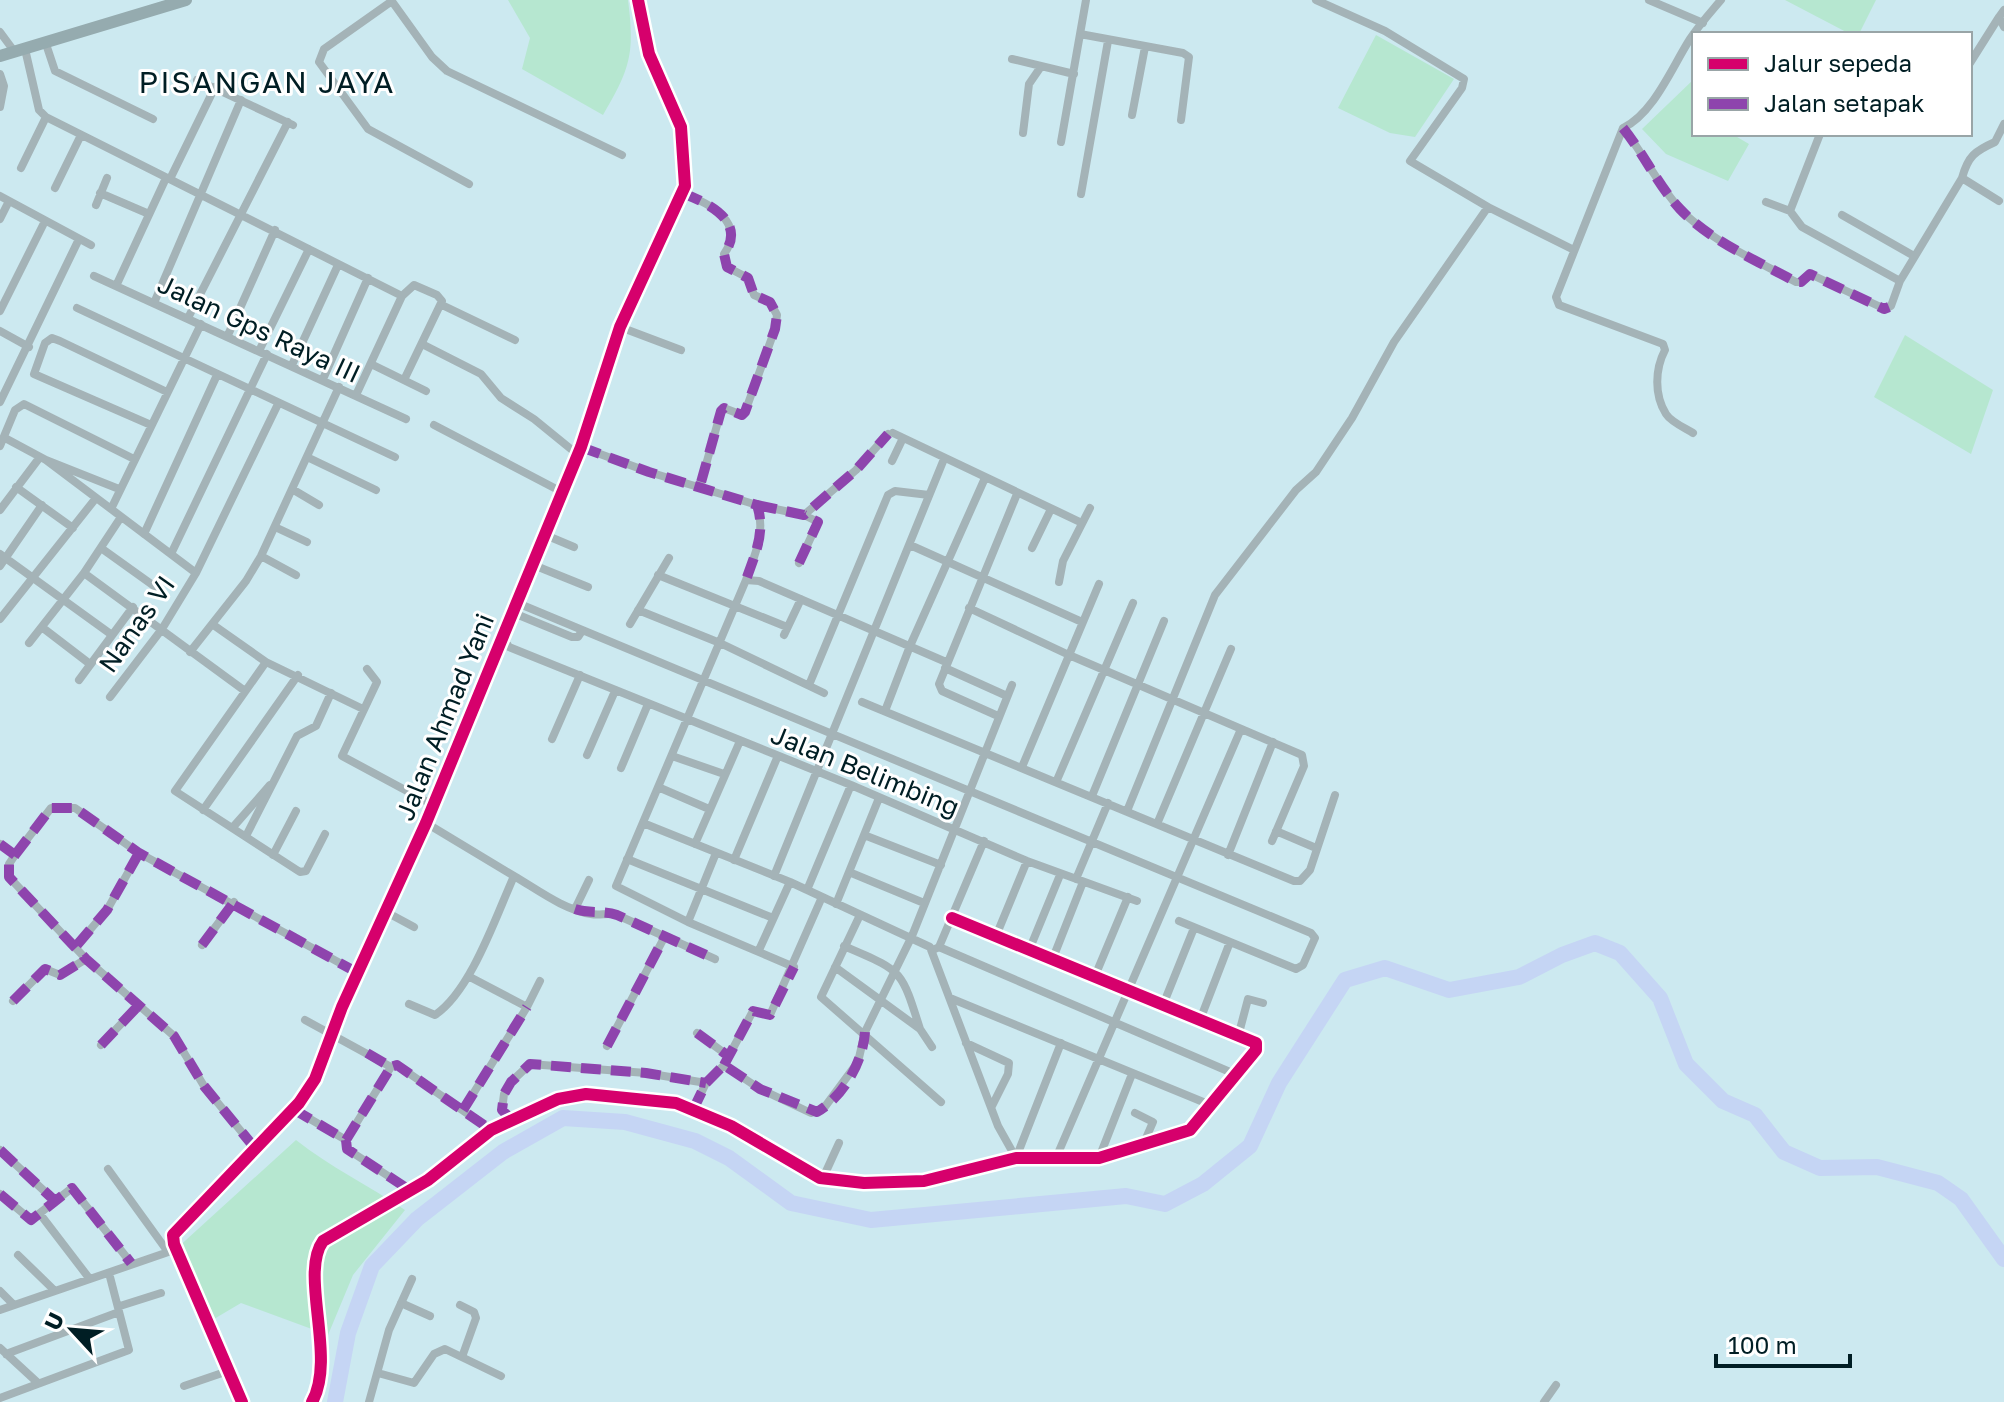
<svg xmlns="http://www.w3.org/2000/svg" width="2004" height="1402" viewBox="0 0 2004 1402" font-family="'Golos Text',sans-serif">
<style>
.green{fill:#b6e7d0}
.lines{fill:none;stroke-linecap:round;stroke-linejoin:round}
.river{stroke:#c5d5f4;stroke-width:16}
.street{stroke:#a4b3b7;stroke-width:8}
.secondary{stroke:#96a9ad;stroke-width:11}
.primary{stroke:#95abaf;stroke-width:12}
.quiet{stroke:#8e44ad;stroke-width:10;stroke-dasharray:20 10;stroke-linecap:butt}
.cycleway-casing{stroke:#fff;stroke-width:17}
.cycleway{stroke:#d6006c;stroke-width:12}
.labels{text-anchor:middle;stroke-width:6;stroke-linejoin:round;paint-order:stroke}
.street-label{font-size:26px;fill:#001e24;stroke:#fff}
.quarter-label{font-size:30px;letter-spacing:2px;fill:#001e24;stroke:#fff}
</style>
<rect width="100%" height="100%" fill="#cce9f0"/>
<path class="green" d="M508 0H628C635 54 630 69 603 115L522 69 530 38Z
M1785 0H1876L1859 34H1850Z
M1376 35 1454 79 1415 137 1390 133 1338 108Z
M1694 79V134H1732L1749 144 1728 181 1666 154 1642 129Z
M1905 335 1993 390 1971 454 1874 397Z
M296 1140C330 1167 368 1185 405 1210L353 1275 328 1335 241 1303 214 1319 175 1250Z"/>
<g class="lines">
<path class="river" d="M335 1402 348 1333 372 1266 417 1219 503 1152 563 1118 625 1122 695 1141 729 1158 791 1203 871 1220 1126 1196 1165 1204 1203 1184 1250 1146 1279 1083 1345 980 1385 968 1449 990 1519 977 1562 955 1595 943 1620 953 1660 998 1686 1064 1723 1101 1755 1115 1784 1152 1820 1168 1877 1167 1938 1183 1961 1199 2004 1259"/>
<path class="street" d="M391 0 432 57 447 71 622 155
M1649 0 1703 23
M392 1 324 49 319 62 368 129 469 184
M2004 10 1999 17 2004 27
M0 32 14 51
M1080 34 1183 53 1189 57 1181 120
M46 44 55 71 153 119
M25 49 39 110 46 117 402 296
M1012 59 1074 74
M1970 63 1999 17
M0 74 4 86 0 107
M197 80 293 125
M1132 115 1145 47
M1623 128C1644 154 1657 184 1680 209 1710 241 1758 261 1796 282H1801L1810 274 1885 309 1891 306 1900 281 1962 178C1968 156 1975 151 1995 142L2004 124
M1023 133 1029 84 1040 68
M1061 142 1086 0
M21 168 46 117
M1962 178 1999 201
M170 179 215 87
M55 188 81 135
M100 193 149 214
M682 193C709 203 747 222 724 254L727 267 748 278 754 295 770 302 777 315 775 329 745 412 742 415 724 408 721 411 700 486
M1081 194 1108 41
M0 196 91 245
M1766 202 1790 211 1802 227 1900 281
M96 205 107 178
M1488 207 1572 249
M1790 211 1820 134
M1842 215 1914 256
M0 219 9 201
M94 276 406 419
M116 286 166 178
M154 303 241 100
M442 305 515 340
M77 308 395 457
M0 311 45 221
M188 318 288 122
M620 327 681 350
M0 331 29 347
M228 335 275 230
M422 344 481 374 501 398 534 419 577 454
M259 351 309 249
M371 364 426 391
M292 365 338 265
M323 379 368 278
M356 395 402 296 414 285 437 295 442 301 404 380
M0 402 79 239
M151 425 34 374 45 343 52 338 60 341 167 392
M434 425 562 492
M893 433 1082 523
M1693 433C1685 428 1671 422 1666 414 1654 395 1655 369 1665 350L1663 344 1559 305 1556 297 1623 128C1654 113 1672 67 1690 39 1699 25 1710 13 1721 0
M5 438 46 460 119 489
M0 446 15 410 24 404 134 459
M581 447 649 472 757 505C766 532 755 554 746 580
M307 457 376 490
M46 460 196 573
M892 461 903 438
M16 487 73 528
M292 489 319 505
M757 505 804 515 856 470 888 434
M112 507 201 324
M0 510 40 457
M275 527 307 542
M144 534 217 375
M543 534 574 547
M910 545 1082 622
M101 548 161 591
M1032 548 1051 509
M0 554 112 635
M171 554 267 354
M261 556 296 575
M799 563 818 522 804 515
M531 564 588 587
M0 566 42 505
M84 573 245 691
M658 575 787 627
M1059 582 1063 561 1090 508
M515 602 1311 933 1315 938 1303 965 1296 969 1179 921
M969 608 1069 655 1302 755 1304 766 1272 841
M638 610 720 643 824 693
M516 614 572 637H578L582 631
M0 619 96 498
M212 624 266 662 363 709
M630 624 669 558
M43 628 90 664
M507 635 506 642 509 647 851 785 1027 861 1137 901
M784 635 801 599
M29 643 84 573 121 517
M190 652 246 581 261 556 339 387
M266 662 175 791 300 872 306 871 325 834
M945 668 1007 696
M367 669 377 682 342 756 433 805
M79 680 133 607
M809 685 888 495 895 491 929 495
M110 697 162 629 196 573 278 404
M862 702 1294 881H1300L1310 870 1335 795
M885 711 910 646 985 478
M998 716 942 691 939 684 1017 494
M552 739 580 675
M587 755 615 691
M672 756 724 774
M1022 767 1099 584
M621 768 648 704
M1057 780 1133 603
M658 787 709 809
M1092 796 1164 621
M203 810 298 675
M1127 811 1215 595 1296 490 1316 472 1352 418 1394 342 1488 207 1410 161 1462 88 1464 79 1385 31 1316 0
M643 823 790 882 930 947 998 1126 1016 1158
M1157 824 1231 649
M234 826 270 785
M1276 831 1316 848
M864 835 941 865
M246 836 297 736 316 726 331 693
M0 844 15 855 9 864V877L86 959 174 1036 204 1086 254 1147
M695 844 740 741
M15 855 51 808H75L139 853 360 974
M273 855 296 811
M1228 855 1273 742
M627 859 773 918
M734 860 777 758
M849 872 924 903
M514 876C538 890 564 910 591 914 601 916 607 912 617 915L715 959
M774 876 944 459
M1076 879 1108 803
M807 890 851 785
M836 904 879 798
M575 909 589 880
M388 913 414 927
M860 915 821 997 941 1102
M688 922 716 853
M996 936 1027 861
M77 945 107 910 139 853
M202 945 234 902
M844 946C902 971 901 968 920 1029
M939 947 984 841
M1030 948 1060 875
M759 950 790 882
M933 950 939 947 1237 1075
M1053 958 1083 882
M794 967 688 922 616 886 746 580 759 581 946 662
M835 967 920 1029 932 1047
M468 976 527 1007 540 981
M1095 976 1128 897
M950 998 1213 1106
M13 1001 45 969 60 975 86 959
M409 1004 435 1015C471 991 496 916 514 876L426 823
M1163 1005 1194 928
M305 1020 391 1067 397 1065 491 1130
M1200 1020 1230 942
M697 1033 727 1055
M1239 1033 1248 999 1263 1003
M966 1043 1009 1063 1008 1074 992 1106
M101 1045 139 1005
M607 1046 665 936
M724 1065 753 1011 770 1015 822 897
M293 1109 346 1140 347 1149 411 1191
M463 1110 527 1007
M693 1110 706 1083 724 1065 760 1089 811 1113 824 1108 858 1062 865 1032 912 936 1012 685
M1135 1113 1153 1122 1143 1145
M511 1119 502 1110 504 1094 511 1082 530 1064 646 1073 706 1083
M346 1140 391 1067
M0 1150 54 1200
M1016 1158 1061 1043
M1056 1158 1241 729
M1099 1158 1132 1074
M108 1169 168 1252
M823 1178 839 1143
M0 1194 31 1220 72 1188 131 1263
M40 1214 89 1278
M18 1255 55 1291
M0 1291 14 1305
M401 1303 430 1316
M460 1305 474 1312 476 1318 462 1357
M120 1306 161 1293
M0 1310 177 1249
M0 1348 38 1383
M6 1354 119 1312
M378 1373 414 1383 434 1354 445 1349 501 1376
M184 1386 228 1371
M0 1398 129 1350 109 1273
M312 1402C337 1358 299 1274 323 1241L428 1180 491 1130 558 1099 586 1094 676 1103 731 1126 820 1178 864 1183 924 1181 1016 1158H1099L1190 1130 1256 1050V1043L952 918
M369 1402 389 1330 412 1279
M1544 1402 1556 1385"/>
<path class="secondary" d="M242 1402 174 1244 173 1235 299 1103 315 1079 342 1007 426 823 581 447 620 327 685 186 681 127 649 54 638 0"/>
<path class="primary" d="M0 56 186 0"/>
<path class="quiet" d="M1623 128C1644 154 1657 184 1680 209 1710 241 1758 261 1796 282H1801L1810 274 1884 309 1889 307
M682 193C709 203 747 222 724 254L727 267 748 278 754 295 770 302 777 315 775 329 745 412 742 415 724 408 721 411 700 486
M581 447 649 472 757 505C766 532 755 554 746 580
M757 505 804 515 856 470 888 434
M799 563 818 522 804 515
M0 844 15 855 9 864V877L86 959 174 1036 204 1086 254 1147
M15 855 51 808H75L139 853 360 974
M575 909C590 914 603 910 617 915L715 959
M77 945 107 910 139 853
M202 945 234 902
M13 1001 45 969 60 975 86 959
M697 1033 727 1055
M101 1045 139 1005
M607 1046 665 936
M367 1053 391 1067 397 1065 491 1130
M724 1065 753 1011 770 1015 794 967
M293 1109 346 1140 347 1149 411 1191
M463 1110 527 1007
M693 1110 706 1083 724 1065 760 1089 817 1112C843 1097 863 1062 865 1032
M511 1119 502 1110 504 1094 511 1082 530 1064 646 1073 706 1083
M346 1140 391 1067
M0 1150 54 1200
M0 1194 31 1220 72 1188 131 1263"/>
<defs>
<path id="cycleway" d="M242 1402 174 1244 173 1235 299 1103 315 1079 342 1007 426 823 581 447 620 327 685 186 681 127 649 54 638 0
M312 1402C337 1358 299 1274 323 1241L428 1180 491 1130 558 1099 586 1094 676 1103 731 1126 820 1178 864 1183 924 1181 1016 1158H1099L1190 1130 1256 1050V1043L952 918"/>
</defs>
<use href="#cycleway" class="cycleway-casing"/>
<use href="#cycleway" class="cycleway"/>
</g>
<g class="labels">
<g class="street-label">
<text transform="translate(259 329) rotate(25)" y="9">Jalan Gps Raya III</text>
<text transform="translate(137 624) rotate(-55)" y="9">Nanas VI</text>
<text transform="translate(445 717) rotate(-68)" y="9">Jalan Ahmad Yani</text>
<text transform="translate(865 771) rotate(22)" y="9">Jalan Belimbing</text>
</g>
<g class="quarter-label">
<text x="267" y="93">PISANGAN JAYA</text>
</g>
</g>
<rect x="1692" y="32" width="280" height="104" fill="#ffffff" stroke="#99a5a7" stroke-width="2"/>
<rect x="1708" y="58" width="40" height="12" fill="#d6006c" stroke="#99a5a7" stroke-width="2"/>
<text x="1764" y="72" font-size="24" fill="#001e24">Jalur sepeda</text>
<rect x="1708" y="98" width="40" height="12" fill="#8e44ad" stroke="#99a5a7" stroke-width="2"/>
<text x="1764" y="112" font-size="24" fill="#001e24">Jalan setapak</text>
<g transform="translate(72 1330) rotate(296)" stroke="#ffffff" stroke-width="6" paint-order="stroke">
<path d="M0-6L14 30L0 20L-14 30Z" fill="#001e24"/>
<text y="-12" font-size="22" font-weight="bold" text-anchor="middle" fill="#001e24">U</text>
</g>
<path d="M1716 1354v12h134v-12" fill="none" stroke="#001e24" stroke-width="4"/>
<text x="1728" y="1354" font-size="24" fill="#001e24" stroke="#ffffff" stroke-width="6" paint-order="stroke">100 m</text>
</svg>
